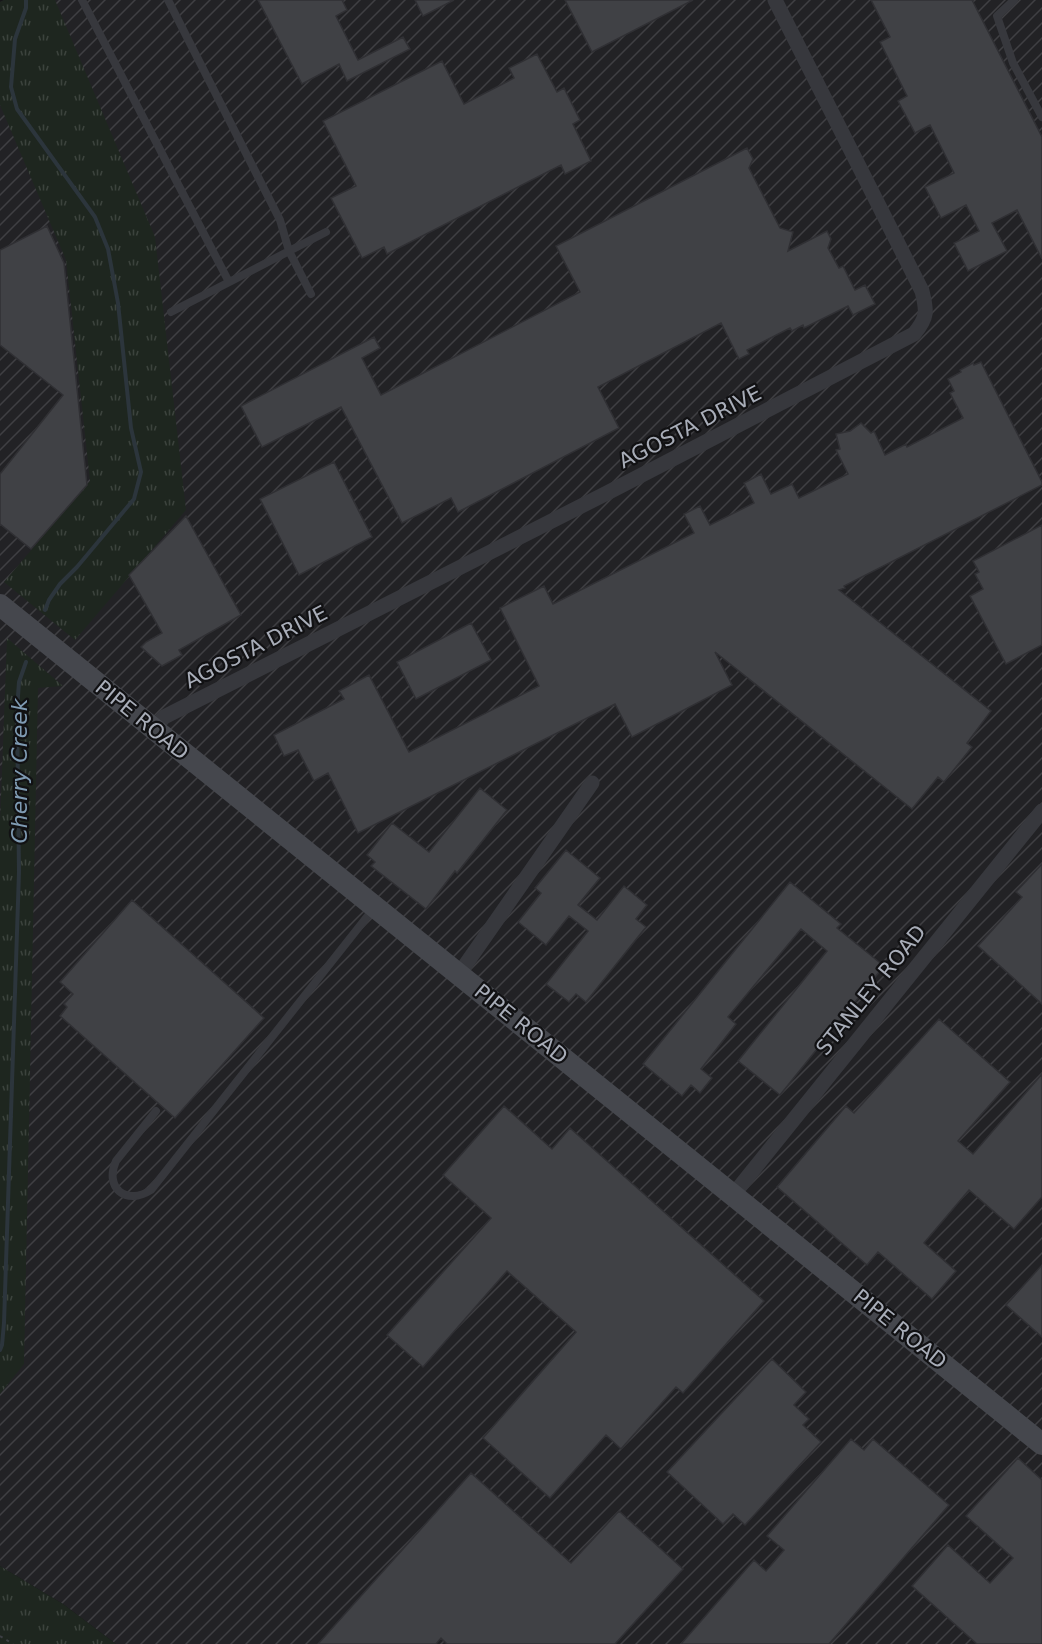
<svg xmlns="http://www.w3.org/2000/svg" width="1042" height="1644" viewBox="0 0 1042 1644" font-family="'DejaVu Sans',sans-serif">
<style>
.industrial{fill:url(#industrial-furrows)}
.grass{fill:url(#grass-tufts)}
.lines{fill:none;stroke-linecap:round;stroke-linejoin:round}
.stream{stroke:#2c353c;stroke-width:4}
.building{fill:#404145;stroke:#303034;stroke-width:1.5}
.path{stroke:#3d3f44;stroke-width:2;stroke-dasharray:3 4.5;stroke-linecap:butt}
.lane{stroke:#37383d;stroke-width:8}
.street{stroke:#37383d;stroke-width:15}
.secondary{stroke:#45474d;stroke-width:22}
.labels{text-anchor:middle;stroke-width:4.5;stroke-linejoin:round;paint-order:stroke}
.street-label{font-size:21px;fill:#a8adb8;stroke:#111113}
.water-label{font-size:22px;font-style:italic;fill:#7f9bb3;stroke:#111113}
</style>
<defs>
<pattern id="industrial-furrows" width="10" height="10" patternUnits="userSpaceOnUse" patternTransform="scale(1.5)"><rect width="10" height="10" fill="#222225"/><path d="M-1 1l2-2M0 10L10 0M9 11l2-2" fill="none" stroke="#3f3f43"/></pattern>
<pattern id="grass-tufts" width="24" height="20" patternUnits="userSpaceOnUse" patternTransform="scale(1.5)"><rect width="24" height="20" fill="#1e261f"/><path d="M3 7l-1-3M5 7V3M7 7l1-3M15 17l-1-3M17 17v-4M19 17l1-3" fill="none" stroke="#3c433d"/></pattern>
</defs>
<rect width="100%" height="100%" fill="#161618"/>
<path class="industrial" d="M4 0H1042V1644H116L63 1604 0 1566V2Z"/>
<path class="grass" d="M4 0H55L155 237 186 510 75 640 4 582 90 481 66 260 0 105V2Z
M7 638 63 686 38 688 24 1364 0 1394V824Z
M0 1566 63 1604 116 1644H0Z"/>
<g class="lines">
<path class="stream" d="M26 0V8L15 39 11 87 17 109 95 217 108 249 118 303 131 428 141 472 134 499 77 567 60 584 49 600 45 610
M0 1350 2 1345 4 1323 19 872 17 710 19 682 26 662"/>
</g>
<path class="building" d="M258 0H342L347 10 336 16 358 60 403 37 410 49 347 81 339 64 302 84Z
M415 0H454L423 16Z
M565 0H693L592 52Z
M871 0H972L1042 137V259L1017 210 992 223 1007 251 968 271 954 243 979 231 966 205 941 218 925 187 954 173 930 125 915 133 898 101 907 96 880 42 890 37Z
M537 54 557 92 564 88 580 120 573 124 591 161 565 174 561 165 387 254 384 247 362 258 331 198 356 186 323 121 442 61 464 104 514 78 509 68Z
M747 148 753 159 749 168 780 228 793 232 788 251 827 231 831 239 828 248 839 268 843 266 855 290 865 285 875 304 853 315 848 306 804 328 803 325 792 331 790 328 747 350 749 354 739 359 721 323 598 387 619 428 458 512 451 498 402 523 341 407 262 447 241 406 374 337 380 348 362 358 381 395 580 292 556 246Z
M47 226 64 263 87 485 31 549 0 524V474L63 395 0 345V250Z
M981 362 1042 482V485L844 586 845 588 839 590 991 711 967 743 972 747 944 782 938 777 912 809 715 652 732 685 632 737 615 704 358 833 328 773 314 781 298 750 284 756 274 735 344 699 339 691 369 675 409 752 539 686 500 608 544 586 553 604 694 533 684 514 700 506 710 525 754 503 744 483 761 474 771 494 792 484 799 498 848 474 836 450 840 449 836 434 850 431 861 423 871 433 874 431 885 455 906 444 907 447 963 418 950 393 954 391 948 379 961 372 960 370 973 363 974 365Z
M334 462 372 537 299 575 260 499Z
M186 516 241 615 179 650 182 655 162 666 141 647 146 642 162 633 129 575Z
M1042 525V645L1006 664 970 596 983 589 975 574 979 572 973 561Z
M471 623 491 660 416 699 397 662Z
M480 788 507 810 457 873 455 871 426 909 371 866 375 862 367 855 392 823 429 852Z
M566 850 600 878 578 905 597 920 624 886 647 905 636 919 646 927 586 1002 576 994 569 1002 546 984 588 931 569 916 546 945 518 922 541 893 535 888Z
M1042 864V1004L978 946 1022 897 1016 892Z
M790 882 841 924 837 928 884 966 780 1095 738 1061 827 951 801 929 728 1017 736 1024 701 1069 712 1078 700 1093 691 1085 682 1096 643 1064Z
M132 900 264 1018 175 1118 60 1016 67 1007 64 1004 73 994 60 982Z
M939 1019 1010 1082 958 1141 973 1154 1042 1074V1197L1014 1229 969 1190 924 1243 956 1271 932 1299 878 1252 867 1265 777 1187 846 1106 854 1113Z
M504 1106 552 1149 570 1128 764 1301 683 1393 676 1387 621 1449 606 1435 550 1498 483 1438 576 1332 507 1271 423 1367 387 1335 491 1218 443 1175Z
M1042 1265V1337L1006 1305Z
M772 1359 806 1392 794 1405 809 1419 803 1425 821 1442 745 1525 733 1514 723 1524 667 1472Z
M851 1439 864 1450 873 1439 949 1505 829 1644H681L754 1560 766 1571 784 1550 767 1536Z
M1018 1458 1042 1480V1644H977L912 1586 948 1545 990 1583 1013 1558 966 1516Z
M471 1473 571 1563 619 1511 683 1569 615 1644H447L441 1638 436 1644H318Z"/>
<g class="lines">
<path class="path" d="M0 1636 13 1644"/>
<path class="lane" d="M82 0 229 282
M168 0 280 220 289 251 311 294
M1014 0 997 16 1013 63 1042 117
M171 312 326 232
M156 1111 116 1161C104 1188 126 1206 151 1190L374 908"/>
<path class="street" d="M154 729 164 717 607 493 914 334C928 317 927 311 922 291L775 0
M459 974 592 783
M733 1195 1042 811"/>
<path class="secondary" d="M0 605 1042 1444"/>
</g>
<g class="labels">
<g class="street-label">
<text transform="translate(690 427) rotate(-27)" y="7">AGOSTA DRIVE</text>
<text transform="translate(256 647) rotate(-27)" y="7">AGOSTA DRIVE</text>
<text transform="translate(142 720) rotate(39)" y="7">PIPE ROAD</text>
<text transform="translate(871 990) rotate(-51)" y="7">STANLEY ROAD</text>
<text transform="translate(521 1024) rotate(39)" y="7">PIPE ROAD</text>
<text transform="translate(900 1329) rotate(39)" y="7">PIPE ROAD</text>
</g>
<g class="water-label">
<text transform="translate(19 771) rotate(-90)" y="8">Cherry Creek</text>
</g>
</g>
</svg>
